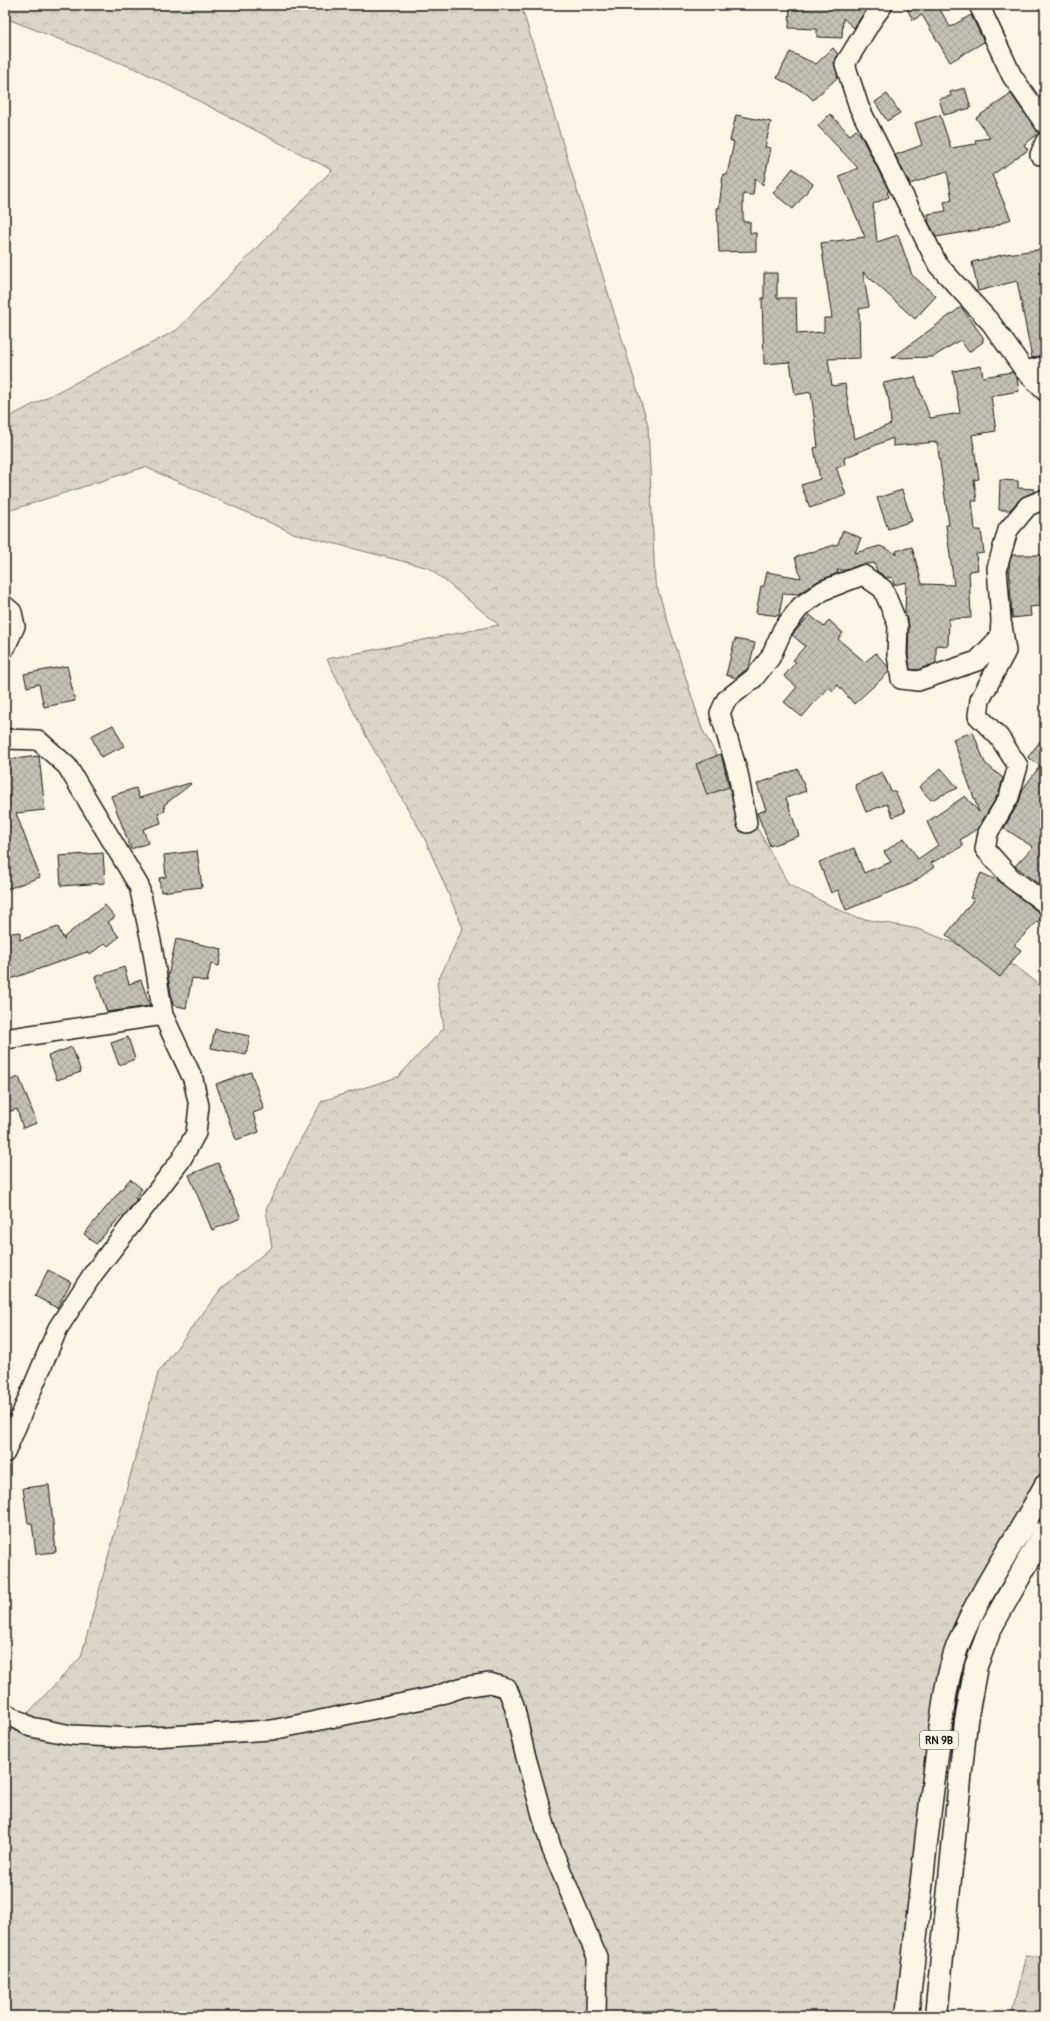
<svg xmlns="http://www.w3.org/2000/svg" width="1050" height="2021" viewBox="0 0 1050 2021" font-family="Pangolin,sans-serif">
<style>
.forest{fill:url(#forest-crowns);stroke:#7c7872}
.building{fill:url(#building-cross-hatch);stroke:#1c1c1c}
.lines{fill:none;stroke-linecap:round;stroke-linejoin:round}
.minor-casing{stroke:#1c1c1c;stroke-width:22}
.major-casing{stroke:#1c1c1c;stroke-width:25}
.minor{stroke:#fcf5e5;stroke-width:19}
.major{stroke:#fcf5e5;stroke-width:22}
.labels{text-anchor:middle;stroke-width:3;stroke-linejoin:round;paint-order:stroke}
.shield{fill:#fcf5e5;stroke:#5f5d58;stroke-width:1}
.shield-label{font-size:11px;font-weight:bold;fill:#1c1c1c}
</style>
<defs>
<pattern id="forest-crowns" width="20" height="18" patternUnits="userSpaceOnUse"><rect width="20" height="18" fill="#dbd5c8"/><path d="M2 6a3 3 0 1 1 6 0M12 15a3 3 0 1 1 6 0" fill="none" stroke="#bbb6ab"/></pattern>
<pattern id="building-cross-hatch" width="8" height="8" patternUnits="userSpaceOnUse"><rect width="8" height="8" fill="#c4c0b3"/><path d="M0 0l8 8M0 8l8-8" fill="none" stroke="#a8a499"/></pattern>
</defs>
<rect width="100%" height="100%" fill="#fcf5e5"/>
<filter id="ink" filterUnits="userSpaceOnUse"><feTurbulence type="fractalNoise" baseFrequency=".025" numOctaves="2"/><feDisplacementMap in="SourceGraphic" scale="8" xChannelSelector="R" yChannelSelector="G"/><feConvolveMatrix kernelMatrix="1 2 1 2 8 2 1 2 1" color-interpolation-filters="sRGB"/></filter>
<g filter="url(#ink)">
<path class="forest" d="M5 5H521L648 425 655 581 702 729 789 885 854 917 918 929 1017 967 1045 989V1502L1006 1552 918 1859 920 2016H5V1737L81 1657 158 1373 221 1289 272 1247 266 1209 297 1146 322 1101 398 1077 444 1028 437 983 463 928 424 837 366 736 327 659 499 625 429 568 293 533 145 467 5 512V419L177 330 332 170 141 71 5 18Z
M1026 1955 1045 1956V2016H1011Z"/>
<path class="building" d="M790 5H869L854 28 843 18 842 38 817 37V29L789 28Z
M905 5H940L938 6 950 27 971 15 984 42 950 62 922 15 913 20Z
M833 48 838 54 834 63 838 77 813 100 807 94 777 78 790 52 816 64Z
M965 88 971 108 944 115 939 99 951 96 950 92Z
M887 94 900 113 887 121 875 102Z
M1011 94 1039 133 1024 145 1028 150 992 175 1011 219 990 228 936 237 929 223 928 214 946 211 944 202 952 200 947 171 910 184 895 155 922 145 915 123 940 115 951 148 976 144 975 140 990 138 976 118Z
M830 114 850 135 856 130 861 136 889 191 887 192 889 197 873 204 877 242 898 235 912 275 936 296 915 319 863 272 869 307 859 309 860 358 828 359 832 386 845 384 854 439 891 424 889 400 883 383 915 377 930 418 960 413 953 371 981 366 983 377 1012 372 1017 378 1019 391 991 396 996 431 972 435 979 479 974 480 977 501H972L975 530H981L984 553 976 554 978 570 969 571 971 618 949 619 948 646 936 645V663L917 670 910 669 908 654 909 625 905 614 906 582 894 585 892 577 887 578 877 571 874 563 859 565 846 570H837L838 573 818 581 798 594 783 593 779 616 756 613 761 586H764L767 572 801 578 795 557 838 544 843 530 861 538 855 553 880 546 897 554 896 551 912 547 922 584 954 585 946 525H949L937 442 893 446V438L844 458 845 465 836 467 846 495 810 508 801 485 820 479 814 448 818 447 811 392 795 395 790 362 764 364 762 298H764V273H777V298H796L797 334 824 332V318H832L821 243 865 237 839 176 858 168 818 126Z
M736 115 771 122 765 147 771 148 763 185 755 178 753 195 743 194V222H750V233H756V251L719 252 717 208H719L723 174 727 175 734 142 730 141Z
M793 168 813 184 793 209 773 193Z
M1045 249V355L1032 358 1017 281 978 291 972 262 1006 254Z
M961 307 983 337V342L969 352 960 340 933 357 892 358Z
M1000 480 1018 481V488L1034 489V492L1020 499 1010 510H999Z
M902 490 912 521 888 529 877 498Z
M1012 555H1045V577H1039L1041 606 1030 607 1031 616 1012 618 1009 564Z
M810 615 824 627 829 620 843 633 838 639 865 662 876 653 888 667 889 672 854 704 838 685 833 691 828 687 802 717 784 702 797 687 784 676 796 662 793 660 805 646 792 635Z
M735 639 755 643 749 667 736 678 726 675Z
M67 666 75 701 44 707 39 684 27 687 24 674Z
M113 725 124 746 101 757 91 736Z
M973 732 985 763 1003 778 999 793 978 828 960 840 963 846 931 863 934 867 911 884 846 910 838 890 831 893 819 862 854 848 864 873 891 862 884 852 904 838 918 859 938 845 927 822 965 796 979 812 953 739Z
M1045 735V889L1015 866 1033 847 1004 828 1019 802 1023 789 1040 766 1028 757Z
M721 754 729 787 707 795 696 764Z
M39 756 45 810 16 813 40 877 5 890V760Z
M941 768 958 788 931 800 919 787Z
M798 769 806 791 786 798 799 836 770 846 757 813 766 810 757 784Z
M882 772 891 791H895L905 812 893 817 887 804 866 812 855 785Z
M190 783 191 784 164 805 165 811 158 813 161 823 143 829 148 843 131 849 111 796 136 788 139 798Z
M197 851 202 887 161 892 159 878 166 877 164 855Z
M103 853 105 883 61 886 59 856Z
M981 873 999 881 1038 912 1045 914 1014 945 1021 950 1000 977 946 935 974 899 970 898Z
M105 905 115 917 108 922 119 937 108 946 105 943 90 954 87 952 5 981V934L20 932V940L58 927 64 940V937Z
M176 939 222 949 219 966 211 964 207 982 192 978 186 1008 173 1005 168 976Z
M124 967 129 984 141 980 150 1006 107 1012 95 977Z
M215 1029 250 1036 246 1055 211 1048Z
M128 1037 135 1059 119 1065 111 1043Z
M72 1047 81 1072 57 1080 48 1056Z
M251 1072 264 1109 253 1113 259 1132 236 1140 216 1084Z
M19 1077 37 1123 23 1128 17 1109 5 1113V1082Z
M218 1163 241 1218 212 1230 189 1175Z
M130 1179 142 1189 135 1198 137 1199 123 1217 121 1216 96 1244 84 1234Z
M48 1270 71 1282 57 1308 35 1296Z
M49 1485 56 1552 36 1554 32 1523H28L23 1488Z"/>
<g class="lines">
<defs>
<path id="minor" d="M883 5 872 20 845 64 859 107 938 265 991 323 1025 371 1045 391
M979 5 1012 76 1045 124
M1040 155 1045 142
M1025 371 1045 366
M5 606 12 612 15 626 5 648
M1002 625 1006 651 980 700 978 716 999 737 1018 766 1009 797 988 833 985 849 1011 878 1045 903
M5 739 38 740 67 766 139 886 152 946 163 1015 193 1079 199 1106 196 1133 181 1160 93 1274 58 1328 5 1453
M747 823 738 773 720 713 726 700 754 678 770 658 783 629 801 606 824 590 863 575 883 589 898 625 897 655 901 679 918 681 977 661 1000 637 1001 620 997 568 1008 530 1028 506 1045 499
M5 1039 163 1015
M5 1713 31 1727 71 1735 135 1738 272 1730 433 1697 463 1687 490 1683 507 1688 514 1705 524 1750 551 1847 597 1957 596 2016"/>
<path id="major" d="M907 2016C917 1929 925 1842 937 1755 942 1719 945 1679 958 1645 980 1589 1017 1540 1045 1486
M936 2016 966 1721 976 1666 990 1629 1045 1531"/>
</defs>
<use href="#minor" class="minor-casing"/>
<use href="#major" class="major-casing"/>
<use href="#minor" class="minor"/>
<use href="#major" class="major"/>
</g>
</g>
<g class="labels">
<rect class="shield" x="920" y="1731" width="38" height="18" rx="3"/>
<g class="shield-label">
<text x="939" y="1744">RN 9B</text>
</g>
</g>
<rect width="1050" height="2021" fill="none" stroke="#fcf5e5" stroke-width="20"/>
<rect x="10" y="10" width="1030" height="2001" fill="none" stroke="#1c1c1c" stroke-width="1.5" filter="url(#ink)"/>
</svg>
